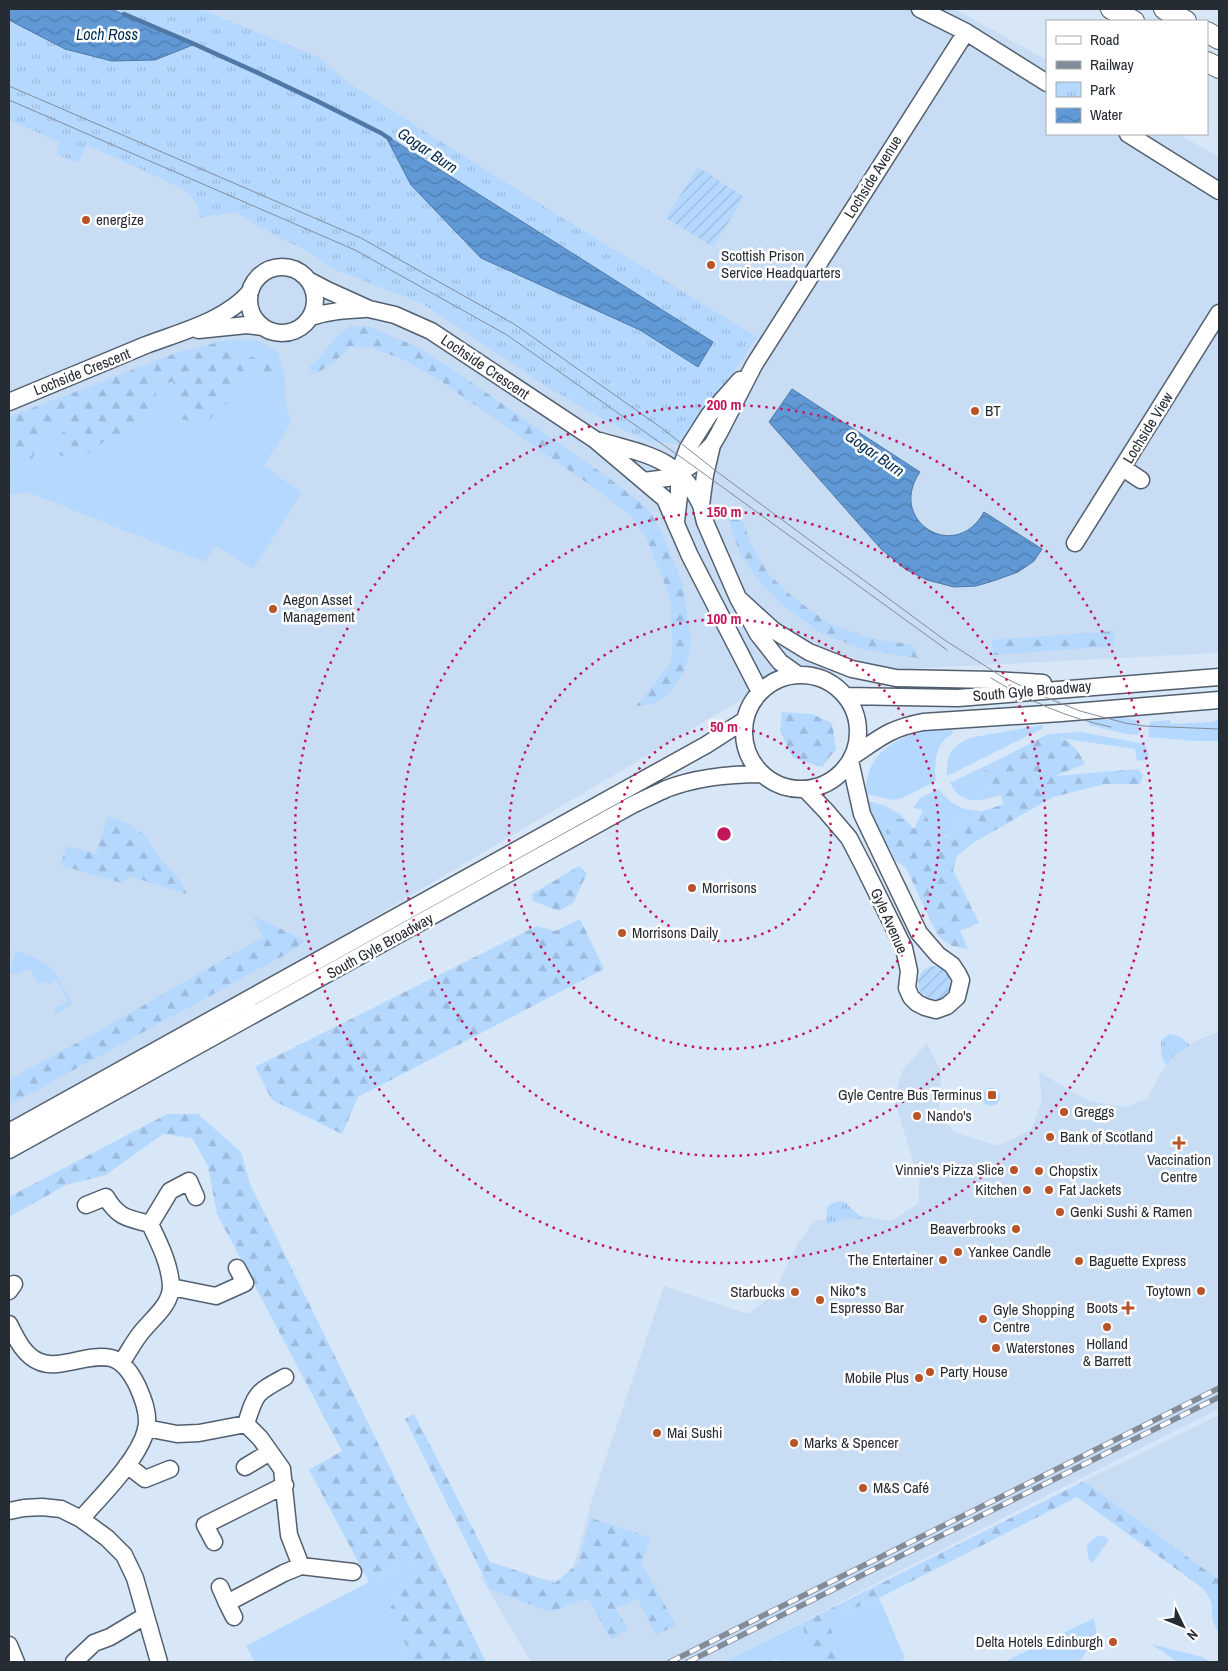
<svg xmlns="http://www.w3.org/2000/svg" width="1228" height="1671" viewBox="0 0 1228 1671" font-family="'Archivo Narrow',sans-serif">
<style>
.built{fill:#c8dcf4}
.grass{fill:#b5d8ff}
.forest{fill:url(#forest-firs)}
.park{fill:url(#park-tufts)}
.garden{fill:url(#garden-furrows)}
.water{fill:url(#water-waves);stroke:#4f78a5}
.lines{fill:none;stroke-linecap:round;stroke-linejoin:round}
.stream{stroke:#4f78a5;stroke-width:4.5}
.minor-casing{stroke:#525f6e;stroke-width:19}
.major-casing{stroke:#525f6e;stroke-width:22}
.minor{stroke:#fff;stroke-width:16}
.major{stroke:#fff;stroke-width:20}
.tram{stroke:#818c98;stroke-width:1}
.rail-casing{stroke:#818c98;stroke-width:5.5}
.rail{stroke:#fff;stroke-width:4;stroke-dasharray:11;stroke-linecap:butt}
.ring{fill:none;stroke:#c2185b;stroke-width:2.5;stroke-dasharray:2.5 5}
.poi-dot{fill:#b95328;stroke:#fff;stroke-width:2}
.labels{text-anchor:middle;stroke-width:5;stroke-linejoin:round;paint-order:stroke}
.street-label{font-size:15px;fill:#262c33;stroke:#fff}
.poi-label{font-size:15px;fill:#262c33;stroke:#fff;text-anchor:start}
.water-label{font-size:16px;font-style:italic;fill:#002a51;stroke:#fff}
.centre{fill:#c2185b;stroke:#fff;stroke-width:2.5}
.ring-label{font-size:15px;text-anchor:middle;font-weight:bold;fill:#c2185b;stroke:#fff;stroke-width:5;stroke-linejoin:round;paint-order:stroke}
</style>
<defs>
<pattern id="forest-firs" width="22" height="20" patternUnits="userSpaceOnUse" patternTransform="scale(1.25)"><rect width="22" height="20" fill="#b5d8ff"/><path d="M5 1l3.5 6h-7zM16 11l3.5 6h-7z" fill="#9cbadb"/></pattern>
<pattern id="park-tufts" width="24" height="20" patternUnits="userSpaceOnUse" patternTransform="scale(1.25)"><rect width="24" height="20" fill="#b5d8ff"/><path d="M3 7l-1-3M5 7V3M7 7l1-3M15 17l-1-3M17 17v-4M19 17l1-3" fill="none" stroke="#9cbadb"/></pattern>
<pattern id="garden-furrows" width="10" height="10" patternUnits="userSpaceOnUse" patternTransform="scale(1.25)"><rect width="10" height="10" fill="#b5d8ff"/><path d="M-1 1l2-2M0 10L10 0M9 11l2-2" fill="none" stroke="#9cbadb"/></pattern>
<pattern id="water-waves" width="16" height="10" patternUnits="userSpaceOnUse" patternTransform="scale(1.25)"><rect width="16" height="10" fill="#6099d6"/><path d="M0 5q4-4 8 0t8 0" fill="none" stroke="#4f7dae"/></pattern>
</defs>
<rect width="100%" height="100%" fill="#d7e7f8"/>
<path class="built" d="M9 9H955L1047 60V134H1178L1219 157V653L783 675 320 949 9 1126Z
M1219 1032V1409L1050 1494 724 1662H531L480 1576 570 1581 592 1499 664 1286 748 1314 773 1295 796 1246 814 1221 850 1214 892 1221 919 1203V1181L894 1098 902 1071 927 1043 941 1072 939 1115 956 1133 998 1146 1032 1129 1042 1099 1039 1072 1088 1101 1125 1107 1147 1099 1160 1074 1174 1056 1197 1040Z
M1219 1415V1580L1084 1481Z"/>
<path class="grass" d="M239 339 262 342 278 352 285 378V400L291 422 264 466 302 493 253 569 216 546 204 562 28 492 9 495V417L215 342Z
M1113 716 1129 718 1140 722 1138 735 1126 734 1089 725 1090 719 1101 718 1111 721Z
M1219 719V741H1196L1148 737 1150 722 1170 720 1171 724 1213 722Z
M1042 725 1043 728 947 776C946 755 950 748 969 738Z
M951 727 953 733C951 735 948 736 946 738 935 748 934 767 936 781L900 799 893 800 866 794C866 787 866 781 868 774 879 740 920 729 951 727Z
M1081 732 1144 744 1148 751 1149 759 1137 761 1135 749 1066 739 1048 734Z
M1006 756V759L982 772 981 786 1001 795C980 802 962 806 950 783Z
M939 789C951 805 963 811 983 811L951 827 949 834 938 840 923 810 913 808 920 798Z
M867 801C883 804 893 808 905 819H889L886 833 889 847H884L871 817Z
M16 951C54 963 55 970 72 1004L56 1014 54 1009 68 1002 57 979 48 984 46 981 40 984 30 969 17 974 9 973Z
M982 1097a9 9 0 1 1 18 0a9 9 0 1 1-18 0Z
M1097 1536H1104L1109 1540 1092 1563 1088 1559 1087 1545Z
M409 1560 418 1566 390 1608 413 1662H255L246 1646 369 1582Z
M1201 1587 1219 1600V1632C1207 1618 1216 1610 1209 1597 1207 1593 1204 1590 1201 1587Z
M879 1598 905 1658 901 1662H838L828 1619Z
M1094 1618 1097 1636 1079 1662H1004Z
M802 1623 812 1662H782L774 1659 773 1662H724Z
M1151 1644 1202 1657 1210 1662H1178Z"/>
<path class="forest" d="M349 326 370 327 413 345 448 366 606 476 648 508 661 531 683 585 691 645 684 673 669 694 654 704 636 706 669 665 673 651 670 597 646 538 633 518 596 489 439 380 402 359 372 348 350 346C339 359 328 367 313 375L309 366 318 360 337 336Z
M220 342C240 350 257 360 277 367L282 377C263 385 252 377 235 369L233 397 207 422 176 419 173 381 157 388 150 423 106 440 80 460 59 455 55 440 70 425 69 415 42 427 32 460 9 469V417L179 352Z
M728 518H742L750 542 768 574 794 598 828 623 870 638 913 645 918 658 866 650 821 633 785 607 758 580 740 554Z
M1114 631V646L993 655 992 640Z
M782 712 812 714 832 723 836 749 822 767 793 758 780 731Z
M1048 734C1071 740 1074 744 1085 764L1055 776 1138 769 1143 775 1140 784H1105L1053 797 973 843 957 856 953 870 979 923 960 931 968 949 952 946 938 936 906 868 895 860 889 847 886 833 889 819H905L914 829 923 810 938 840 949 835 951 827 983 811 1004 804 1001 795 980 786 982 772 1006 759V756Z
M108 816 127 823 146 836 159 858 178 878 187 894 129 876 122 883 60 865 67 846 96 854Z
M579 866 587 873 573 903 559 911 533 901 532 894Z
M252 915 306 941 285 955 9 1105V1080L88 1037 263 937Z
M580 919 604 969 358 1097 342 1134 272 1100 255 1067 537 926 555 931Z
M167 1114H198L241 1152 250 1184 486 1662H413L390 1608 417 1566 409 1560 369 1582 309 1470 342 1451 217 1214 208 1166 192 1138 163 1134 106 1175 66 1185 9 1217V1197Z
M414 1414 490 1562 555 1583 578 1563 591 1518 651 1538 641 1563 676 1625 656 1635 638 1599 616 1608 628 1630 611 1639 588 1598 550 1612 490 1589 405 1419Z
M1084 1481 1219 1580V1600L1077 1497 879 1598 829 1619 838 1662H812L802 1623Z"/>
<path class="park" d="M9 9H200L318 57 347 82 532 199 757 337 703 417 679 444 649 441 613 425 546 386 423 304 329 267 306 250 280 238 235 212 199 218 197 204 184 189 87 145 78 163 57 154 59 142 9 120Z
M1169 1034 1179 1036 1190 1045 1174 1056 1167 1065C1160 1058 1161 1050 1161 1041Z
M840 1201 845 1202 863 1219H848L826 1225 827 1208 831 1204Z"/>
<path class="garden" d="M698 167 744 197 713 247 666 218Z
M918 983a17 17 0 1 1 34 0a17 17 0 1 1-34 0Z"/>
<path class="water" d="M9 9H111L195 44 155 60 112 61 65 49 11 21 9 19Z
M385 135 713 342 698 367 640 330 481 258 411 185Z
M792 389 920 472C886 521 956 564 984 512L1042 549 1034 561 1018 572 993 581 976 586 954 587 927 580 905 569 881 549 769 422Z"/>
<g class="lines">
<path class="stream" d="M124 14C211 50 297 90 381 133L390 139"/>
<defs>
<path id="minor" d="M920 9 966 32 1047 83
M1128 134 1219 191
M249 300a33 33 0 1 1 66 0a33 33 0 1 1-66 0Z
M310 281 327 290 369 309 395 315 431 331 594 439 665 499 690 556 760 692
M311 317C329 311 346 310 365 309
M198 330 247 325 263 327
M9 402C55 383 100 364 146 345 180 332 225 321 250 292
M600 441C647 455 678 457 701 505
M712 445 705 475 701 505 705 522 738 598 758 634 780 662 798 675
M1123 468 1141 480
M644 481 667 478 679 473 692 465 712 445 719 433 754 365 966 32
M676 521 679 496V473L688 448 709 415 740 380
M1075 543 1219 313
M738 598 773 630 809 652 852 669 896 678 993 680 1043 683
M744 732a57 57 0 1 1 114 0a57 57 0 1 1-114 0Z
M845 696 958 698 1219 677
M856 754C881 737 891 728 923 722L1061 713 1219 700
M805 789 826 811 849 838 863 865 904 948 909 971 907 988 911 997 917 1003 925 1007 936 1010 947 1006 957 997 961 980 958 974 952 965 938 955 919 933 862 814 851 765
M9 1132 706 745 745 720
M9 1150 634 804C645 799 655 794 666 789 697 777 730 774 762 774
M86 1205 106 1197C118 1218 128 1218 150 1224 159 1243 170 1264 171 1286 171 1306 151 1319 140 1334 133 1343 128 1353 121 1363
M150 1224 170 1191 189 1181 196 1197
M171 1287 216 1296 245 1283 237 1268
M9 1291 14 1284
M9 1324C16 1338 24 1356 40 1362 60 1370 87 1353 111 1358 123 1361 132 1375 137 1385 143 1398 150 1415 146 1430 138 1460 102 1495 81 1519
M246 1424C256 1392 256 1393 285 1377
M146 1428 177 1434 199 1433 246 1424 260 1438 282 1469 289 1535 301 1566 353 1572
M127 1465 145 1479 170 1469
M245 1467 270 1452
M9 1511 24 1508 42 1507 61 1509 81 1519 107 1538 124 1555 135 1578 159 1662
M214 1542 205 1525 285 1485
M220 1587 227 1603
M234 1617 227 1603 284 1573 301 1566
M9 1645 16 1662
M74 1662 94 1643 110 1637 145 1616"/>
<path id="major" d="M1111 9 1134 21
M1164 9 1186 21
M1207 32 1219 39
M1207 62 1219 68"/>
</defs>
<use href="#minor" class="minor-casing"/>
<use href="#major" class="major-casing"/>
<use href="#minor" class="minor"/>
<use href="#major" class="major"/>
<path class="tram" d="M9 86 361 238 514 324 663 429 716 471 946 641 1001 676 1040 695 1080 711 1125 723 1144 726 1219 729
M9 100 355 250 507 335 692 465 947 650
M991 678C1029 701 1067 718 1111 727"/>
<defs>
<path id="rail" d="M670 1662 1219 1388
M688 1662 1219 1397"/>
</defs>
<use href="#rail" class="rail-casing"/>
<use href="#rail" class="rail"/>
</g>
<g class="ring">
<circle cx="724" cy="834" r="107"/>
<circle cx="724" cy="834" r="215"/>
<circle cx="724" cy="834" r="322"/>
<circle cx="724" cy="834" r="429"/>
</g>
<g class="poi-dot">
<circle cx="86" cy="220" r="5"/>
<circle cx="711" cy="265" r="5"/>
<circle cx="975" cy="411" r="5"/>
<circle cx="273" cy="609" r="5"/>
<circle cx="692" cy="888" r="5"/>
<circle cx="622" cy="933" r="5"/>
<rect x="987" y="1090" width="10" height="10" rx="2.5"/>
<circle cx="1064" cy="1112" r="5"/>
<circle cx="917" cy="1116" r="5"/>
<circle cx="1050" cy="1137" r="5"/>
<path d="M1176.5 1135.5h5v5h5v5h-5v5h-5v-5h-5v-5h5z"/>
<circle cx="1014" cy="1170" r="5"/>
<circle cx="1039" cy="1171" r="5"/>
<circle cx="1027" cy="1190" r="5"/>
<circle cx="1049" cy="1190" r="5"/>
<circle cx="1060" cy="1212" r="5"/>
<circle cx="1016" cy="1229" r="5"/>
<circle cx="958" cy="1252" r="5"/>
<circle cx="943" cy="1260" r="5"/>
<circle cx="1079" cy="1261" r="5"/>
<circle cx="1201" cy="1291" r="5"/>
<circle cx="795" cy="1292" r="5"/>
<circle cx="820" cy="1300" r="5"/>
<path d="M1125.5 1300.5h5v5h5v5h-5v5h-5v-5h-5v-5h5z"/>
<circle cx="983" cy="1319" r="5"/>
<circle cx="1107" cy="1327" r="5"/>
<circle cx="996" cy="1348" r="5"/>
<circle cx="930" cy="1372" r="5"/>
<circle cx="919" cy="1378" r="5"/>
<circle cx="657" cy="1433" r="5"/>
<circle cx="794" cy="1443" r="5"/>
<circle cx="863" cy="1488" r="5"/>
<circle cx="1113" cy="1642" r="5"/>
</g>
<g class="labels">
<g class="street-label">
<text transform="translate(873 177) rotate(-58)" y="5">Lochside Avenue</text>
<text transform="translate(485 367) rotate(34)" y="5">Lochside Crescent</text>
<text transform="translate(82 372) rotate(-22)" y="5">Lochside Crescent</text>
<text transform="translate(1148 428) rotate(-58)" y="5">Lochside View</text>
<text transform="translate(1032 691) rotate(-5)" y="5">South Gyle Broadway</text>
<text transform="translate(889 921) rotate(66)" y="5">Gyle Avenue</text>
<text transform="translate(380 946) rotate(-29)" y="5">South Gyle Broadway</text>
</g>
<g class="poi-label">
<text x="96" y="225">energize</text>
<text x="721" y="261">Scottish Prison<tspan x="721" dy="17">Service Headquarters</tspan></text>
<text x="985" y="416">BT</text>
<text x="283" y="605">Aegon Asset<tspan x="283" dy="17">Management</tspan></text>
<text x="702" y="893">Morrisons</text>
<text x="632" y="938">Morrisons Daily</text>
<text x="982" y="1100" text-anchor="end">Gyle Centre Bus Terminus</text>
<text x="1074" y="1117">Greggs</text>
<text x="927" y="1121">Nando's</text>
<text x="1060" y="1142">Bank of Scotland</text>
<text x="1179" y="1165" text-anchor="middle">Vaccination<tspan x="1179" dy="17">Centre</tspan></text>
<text x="1004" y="1175" text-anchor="end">Vinnie's Pizza Slice</text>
<text x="1049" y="1176">Chopstix</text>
<text x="1017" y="1195" text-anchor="end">Kitchen</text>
<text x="1059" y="1195">Fat Jackets</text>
<text x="1070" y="1217">Genki Sushi &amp; Ramen</text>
<text x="1006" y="1234" text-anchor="end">Beaverbrooks</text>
<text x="968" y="1257">Yankee Candle</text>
<text x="933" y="1265" text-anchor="end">The Entertainer</text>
<text x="1089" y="1266">Baguette Express</text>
<text x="830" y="1296">Niko*s<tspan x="830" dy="17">Espresso Bar</tspan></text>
<text x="1191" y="1296" text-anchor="end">Toytown</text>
<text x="785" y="1297" text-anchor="end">Starbucks</text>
<text x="1118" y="1313" text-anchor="end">Boots</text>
<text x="993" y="1315">Gyle Shopping<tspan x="993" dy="17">Centre</tspan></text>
<text x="1107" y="1349" text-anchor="middle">Holland<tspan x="1107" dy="17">&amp; Barrett</tspan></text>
<text x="1006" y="1353">Waterstones</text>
<text x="940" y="1377">Party House</text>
<text x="909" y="1383" text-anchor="end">Mobile Plus</text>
<text x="667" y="1438">Mai Sushi</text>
<text x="804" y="1448">Marks &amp; Spencer</text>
<text x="873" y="1493">M&amp;S Café</text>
<text x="1103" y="1647" text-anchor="end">Delta Hotels Edinburgh</text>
</g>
<g class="water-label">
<text x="107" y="40">Loch Ross</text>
<text transform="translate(428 150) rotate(34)" y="6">Gogar Burn</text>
<text transform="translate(875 453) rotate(35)" y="6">Gogar Burn</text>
</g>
</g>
<circle cx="724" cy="834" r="8" class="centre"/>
<g class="ring-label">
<text x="724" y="410">200 m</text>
<text x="724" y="517">150 m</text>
<text x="724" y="624">100 m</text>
<text x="724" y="732">50 m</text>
</g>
<rect width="1228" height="1671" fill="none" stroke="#262c33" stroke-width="20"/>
<rect x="1046" y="20" width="162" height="115" fill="#ffffff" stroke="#a8abad"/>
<rect x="1056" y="36" width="25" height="8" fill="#ffffff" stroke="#a8abad"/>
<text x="1090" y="45" font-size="15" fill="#262c33">Road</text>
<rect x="1056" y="61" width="25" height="8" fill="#818c98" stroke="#a8abad"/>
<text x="1090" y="70" font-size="15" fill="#262c33">Railway</text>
<rect x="1056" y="82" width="25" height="15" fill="url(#park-tufts)" stroke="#a8abad"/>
<text x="1090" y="95" font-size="15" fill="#262c33">Park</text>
<rect x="1056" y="108" width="25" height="15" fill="url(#water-waves)" stroke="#a8abad"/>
<text x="1090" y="120" font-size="15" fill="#262c33">Water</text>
<g transform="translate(1183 1626) rotate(133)" stroke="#ffffff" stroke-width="4" paint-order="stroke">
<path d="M0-4L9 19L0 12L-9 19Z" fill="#262c33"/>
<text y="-8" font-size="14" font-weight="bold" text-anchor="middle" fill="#262c33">N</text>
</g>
</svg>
